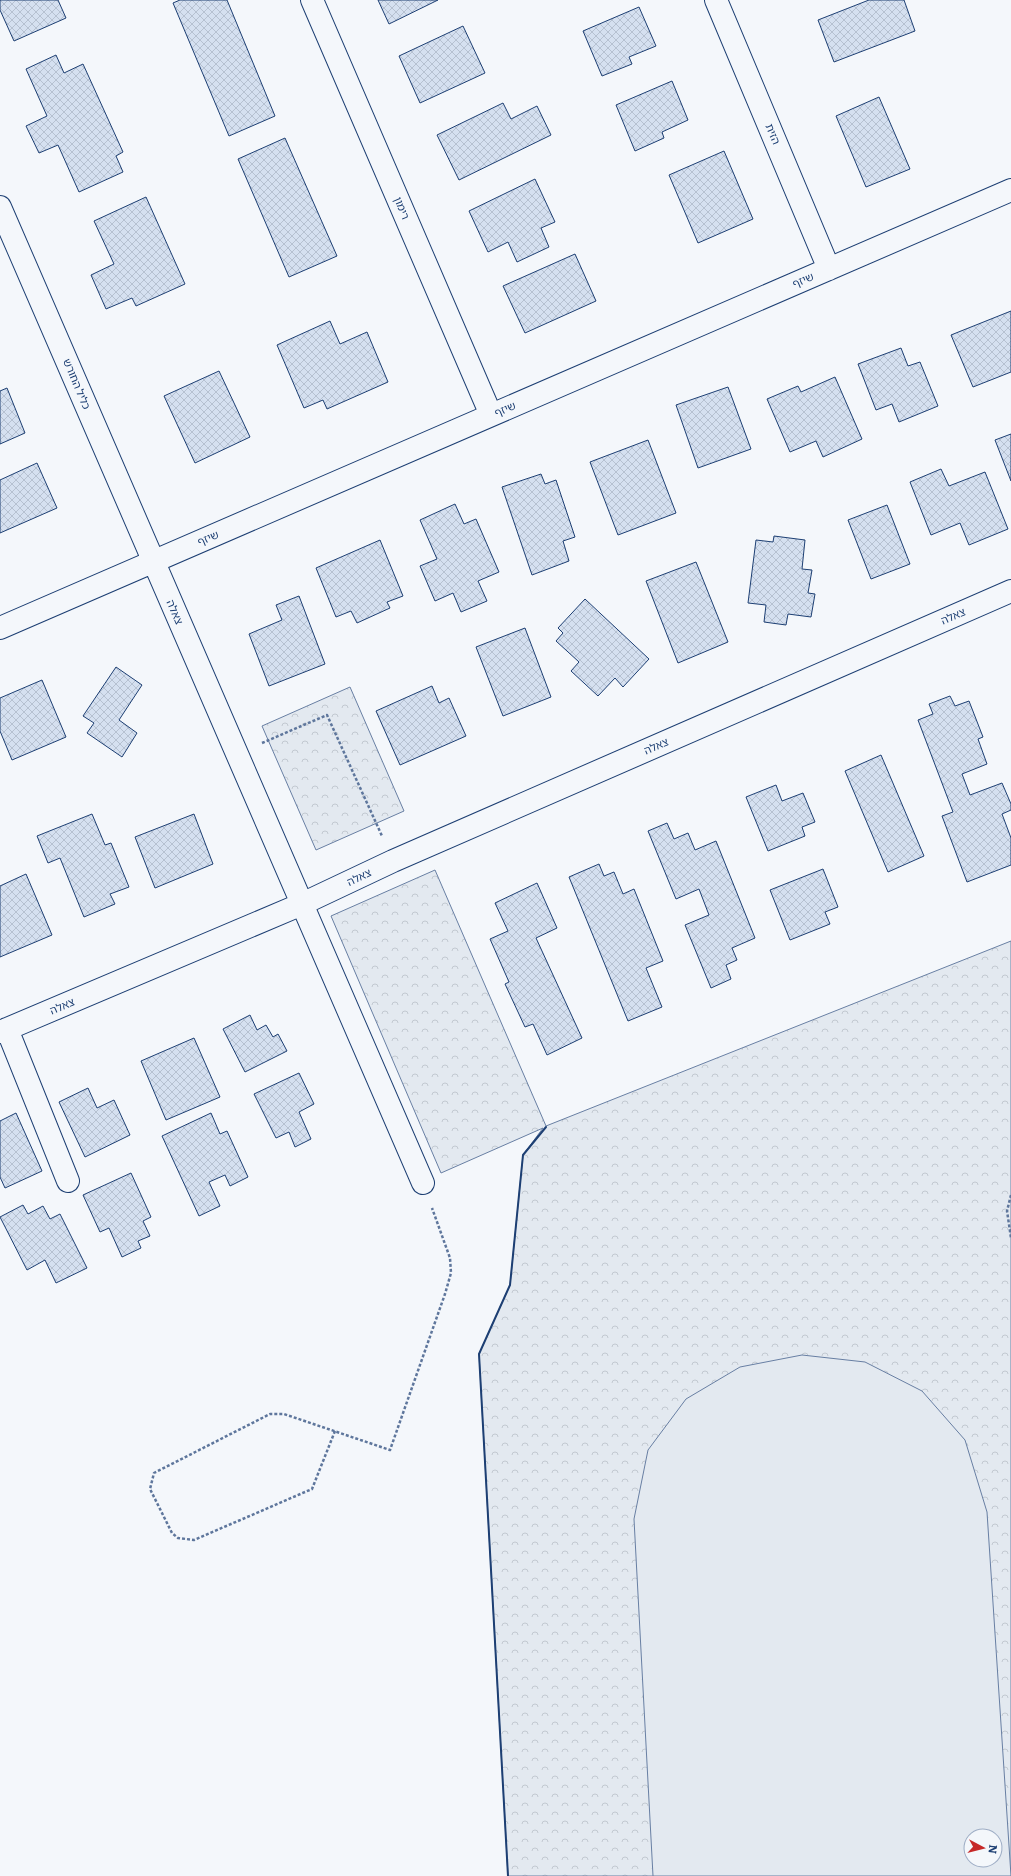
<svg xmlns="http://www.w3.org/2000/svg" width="1011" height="1876" viewBox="0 0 1011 1876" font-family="Literata,'Noto Sans Hebrew',serif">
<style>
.forest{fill:url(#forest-crowns);stroke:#687fa3;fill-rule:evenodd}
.pitch{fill:#e3e9f0;stroke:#687fa3;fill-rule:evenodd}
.building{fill:url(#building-cross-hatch);stroke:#1d3f73}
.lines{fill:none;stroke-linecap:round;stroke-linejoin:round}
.minor-casing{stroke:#1d3f73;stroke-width:24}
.path{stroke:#5e769c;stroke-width:2.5;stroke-dasharray:3 2;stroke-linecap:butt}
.minor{stroke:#f4f7fb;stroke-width:22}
.wall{stroke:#1d3f73;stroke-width:2}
.labels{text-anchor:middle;stroke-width:3;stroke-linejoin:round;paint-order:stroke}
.street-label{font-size:11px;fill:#1d3f73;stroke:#f4f7fb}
</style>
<defs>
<pattern id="forest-crowns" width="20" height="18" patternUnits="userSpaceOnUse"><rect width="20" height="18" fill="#e3e9f0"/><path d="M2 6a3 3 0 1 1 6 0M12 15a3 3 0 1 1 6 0" fill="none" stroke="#c2c9d1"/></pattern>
<pattern id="building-cross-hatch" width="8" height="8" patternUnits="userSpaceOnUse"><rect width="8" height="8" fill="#d5e0f0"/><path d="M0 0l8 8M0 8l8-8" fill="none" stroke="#b6c1d1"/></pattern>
</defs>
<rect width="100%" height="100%" fill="#f4f7fb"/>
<path class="forest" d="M350 687 404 811 316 850 262 726Z
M435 870 546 1126 1011 941V1876H508L479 1354 510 1285 523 1155 543 1128 441 1173 331 916ZM971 1836H995V1860H971Z"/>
<path class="pitch" d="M802 1355 865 1362 922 1391 965 1440 987 1512 1011 1876H653L634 1519 648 1450 686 1399 740 1367ZM971 1836H995V1860H971Z"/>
<path class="building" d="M0 0H58L66 18 14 41 0 10Z
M180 0H227L275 116 229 136 173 3Z
M378 0H438L389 24Z
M869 0H904L915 31 834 62 818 20Z
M639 7 656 46 629 57 632 64 602 76 583 31Z
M463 26 485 73 420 103 399 56Z
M56 55 64 73 83 64 123 152 116 156 123 172 79 192 58 145 39 153 26 126 47 116 26 69Z
M672 81 688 120 662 132 664 138 635 151 616 105Z
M879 97 910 169 866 187 836 116Z
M503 103 511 119 537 106 551 135 459 180 437 135Z
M285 138 337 256 289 277 238 159Z
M724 151 753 219 698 243 669 175Z
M535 179 555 222 541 228 549 247 517 262 508 242 488 252 469 211Z
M146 197 185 284 136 306 132 298 106 309 91 275 114 264 94 221Z
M575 254 596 301 525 333 503 286Z
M1011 311V372L973 387 951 335Z
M330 321 340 344 367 332 388 382 327 409 323 400 304 408 277 345Z
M901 348 908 366 920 362 938 406 899 422 892 404 876 410 858 364Z
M219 371 250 437 195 463 164 396Z
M835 377 862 439 823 457 816 441 790 452 767 399 798 386 801 392Z
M728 387 751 449 698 468 676 405Z
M7 388 25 433 0 444V391Z
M1011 434V481L995 440Z
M648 440 676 513 618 535 590 462Z
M37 463 57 508 0 533V480Z
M941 469 949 486 985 472 1008 529 969 545 960 523 931 535 910 482Z
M541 474 545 484 556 480 575 537 563 541 569 561 532 575 502 487Z
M455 504 464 524 476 519 499 572 478 581 487 601 461 612 453 593 435 601 420 566 437 559 420 520Z
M887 505 910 564 871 579 848 520Z
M774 536 805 540 802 569 812 570 808 593 815 594 811 617 788 614 786 625 764 622 766 605 748 603 756 540 773 542Z
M380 540 403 596 387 602 390 608 357 623 351 611 336 617 316 568Z
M696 562 728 642 678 663 646 581Z
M299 596 325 664 269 686 249 634 282 620 276 605Z
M585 599 649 659 623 687 615 678 598 696 571 671 579 662 556 641 563 633 558 628Z
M525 628 551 697 503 716 476 647Z
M116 667 142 685 119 720 137 733 122 757 87 733 94 723 83 716Z
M42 680 66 737 12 760 0 731V698Z
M432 686 439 703 449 698 466 736 400 765 376 711Z
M950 696 955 706 969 701 983 737 978 739 987 764 962 774 970 795 1002 783 1011 804V810L1002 814 1011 838V865L967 882 942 816 953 812 918 720 933 714 929 704Z
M881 755 924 856 888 872 845 771Z
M776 785 782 801 803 793 815 822 802 827 805 836 768 851 746 797Z
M92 814 105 845 111 843 129 887 110 894 115 904 84 917 60 858 48 863 37 836Z
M194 814 213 864 155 888 135 837Z
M667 823 674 839 688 833 695 850 716 841 755 938 732 948 737 960 726 965 731 979 711 988 685 925 709 915 699 889 676 899 648 831Z
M599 864 604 876 614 872 623 894 634 889 663 961 646 968 662 1007 628 1021 569 877Z
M823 869 838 907 825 912 830 924 790 940 770 890Z
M26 874 52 935 0 957V886Z
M537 883 557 928 536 938 582 1038 547 1055 533 1024 525 1027 505 984 509 982 490 939 508 931 495 903Z
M250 1015 257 1030 266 1025 273 1037 278 1034 287 1051 245 1072 223 1029Z
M194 1038 220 1097 166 1120 141 1061Z
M299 1073 314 1104 299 1112 311 1139 295 1147 289 1132 276 1138 254 1094Z
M88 1088 97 1108 114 1100 130 1135 85 1157 59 1102Z
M16 1113 42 1171 5 1188 0 1177V1121Z
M211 1113 220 1134 227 1131 248 1177 230 1186 225 1175 209 1182 220 1206 199 1216 162 1136Z
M131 1173 151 1217 143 1221 150 1236 138 1241 141 1248 122 1257 109 1228 100 1232 83 1195Z
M23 1205 28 1214 43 1206 50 1219 60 1214 87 1268 56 1283 45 1260 27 1270 0 1217Z"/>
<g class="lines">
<defs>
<path id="minor" d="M312 0 491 415
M716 0 829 269
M0 207 423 1183
M0 628 1011 190
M7 1029 68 1181
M0 1032 302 904 393 861 1011 591"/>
</defs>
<use href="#minor" class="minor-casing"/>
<path class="path" d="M262 743 327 715 382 836
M1011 1195 1007 1211 1011 1238
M335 1431 312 1489 194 1540 178 1538 172 1533 150 1489 154 1473 270 1414H284L390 1450 445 1294 451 1273 450 1258 432 1208"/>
<use href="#minor" class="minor"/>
<path class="wall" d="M508 1876 479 1354 510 1285 523 1155 546 1127"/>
</g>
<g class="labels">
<g class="street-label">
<text transform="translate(773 134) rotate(67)" y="4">הזית</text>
<text transform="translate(402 208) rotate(67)" y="4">רימון</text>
<text transform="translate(803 280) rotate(-23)" y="4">שיזף</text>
<text transform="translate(77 384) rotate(67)" y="4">כליל החורש</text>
<text transform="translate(505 409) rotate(-23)" y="4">שיזף</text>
<text transform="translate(208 538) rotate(-23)" y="4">שיזף</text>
<text transform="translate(175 612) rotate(67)" y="4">צאלה</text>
<text transform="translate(953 616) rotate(-24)" y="4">צאלה</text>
<text transform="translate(656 746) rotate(-24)" y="4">צאלה</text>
<text transform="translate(359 877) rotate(-26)" y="4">צאלה</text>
<text transform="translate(62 1006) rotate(-23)" y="4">צאלה</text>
</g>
</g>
<g transform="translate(983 1848) rotate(97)"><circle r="19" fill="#f4f7fb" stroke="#9eadc5"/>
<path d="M0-3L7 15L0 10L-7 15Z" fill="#c62828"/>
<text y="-6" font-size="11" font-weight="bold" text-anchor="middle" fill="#1d3f73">N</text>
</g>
</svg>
